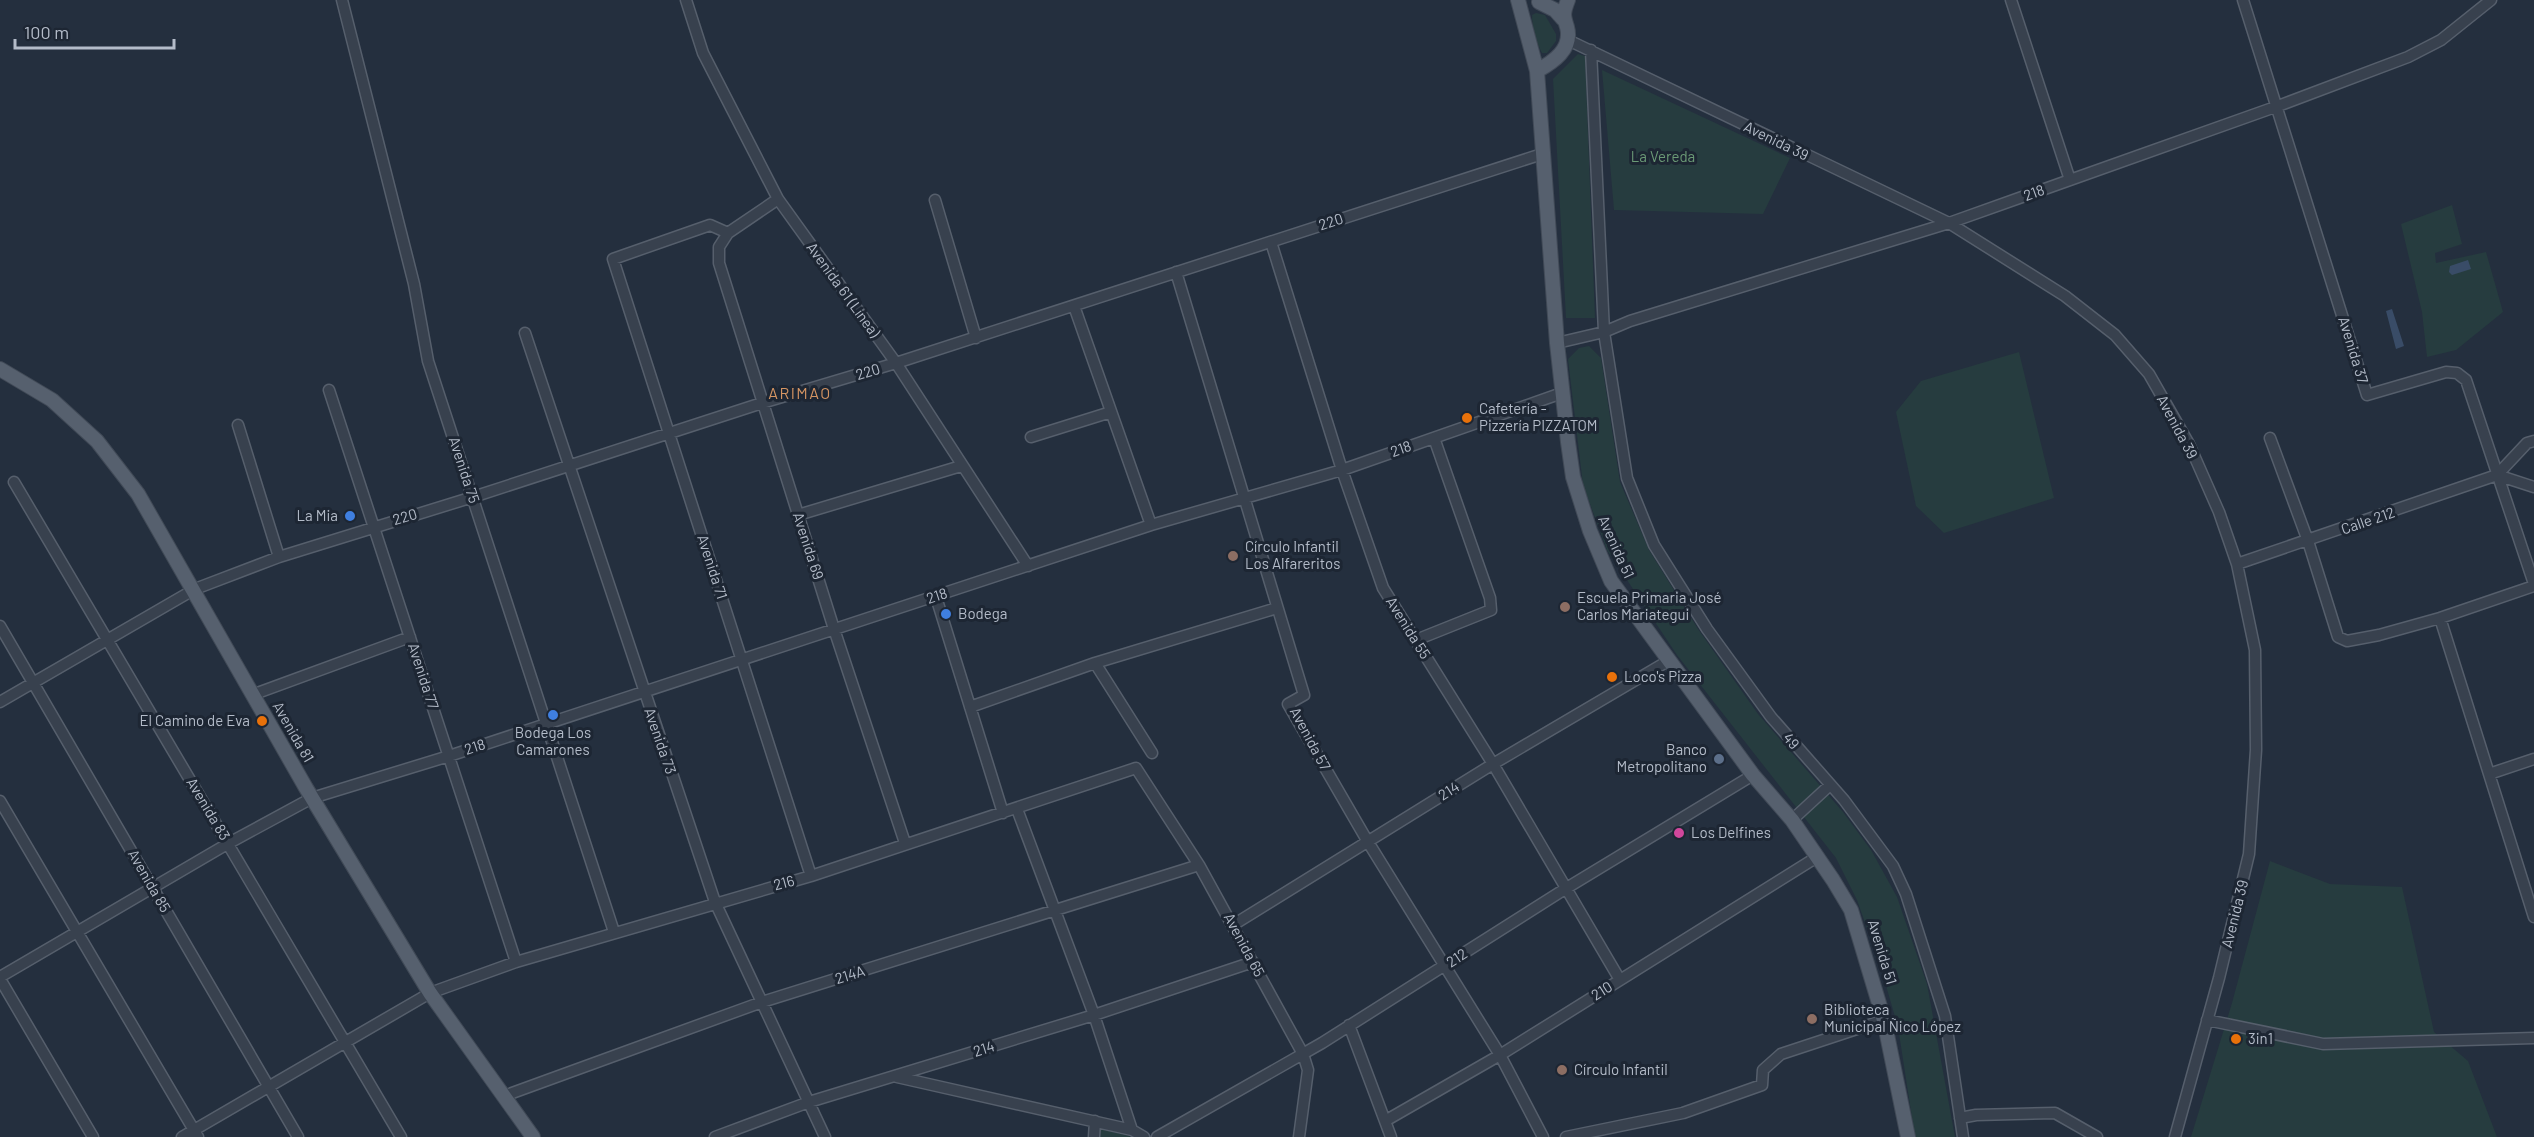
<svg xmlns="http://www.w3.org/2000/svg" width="2534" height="1137" viewBox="0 0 2534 1137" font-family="Barlow,sans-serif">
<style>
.green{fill:#263c3f}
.water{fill:#394c67}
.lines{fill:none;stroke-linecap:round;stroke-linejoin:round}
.minor-casing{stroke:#565f6c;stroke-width:13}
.major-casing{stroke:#414a57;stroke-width:16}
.minor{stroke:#38414e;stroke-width:10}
.major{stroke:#56606e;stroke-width:14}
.food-dot{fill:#e8710a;stroke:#1d2633;stroke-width:2}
.shop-dot{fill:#3f7fe0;stroke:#1d2633;stroke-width:2}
.education-dot{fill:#8d6e63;stroke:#1d2633;stroke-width:2}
.service-dot{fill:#5c6f8a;stroke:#1d2633;stroke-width:2}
.hotel-dot{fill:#d1479c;stroke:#1d2633;stroke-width:2}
.labels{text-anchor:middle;stroke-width:6;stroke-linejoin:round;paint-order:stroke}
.street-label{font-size:15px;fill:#b4bcc9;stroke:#1d2633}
.park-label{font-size:15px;fill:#6b9a76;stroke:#1d2633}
.poi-label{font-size:15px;fill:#b4bcc9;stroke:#1d2633;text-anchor:start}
.neighbourhood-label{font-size:16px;letter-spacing:1.5px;fill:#d59563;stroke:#1d2633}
</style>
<rect width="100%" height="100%" fill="#242f3e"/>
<path class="green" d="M1536 13 1545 15 1556 34V41L1547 53H1542C1536 42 1532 27 1532 15Z
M1578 54 1585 56 1595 318H1566L1553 79Z
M1602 70 1790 158 1763 214 1614 210Z
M2452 205 2462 244 2435 253 2436 263 2486 252 2503 312 2456 350 2427 357 2422 312 2401 224Z
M1589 346 1601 358 1620 482 1649 550 1698 629 1758 714 1843 812 1871 850 1897 897 1927 984 1955 1137H1915L1898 1027 1880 965 1857 900 1836 858 1677 655 1607 550 1583 485 1568 359 1579 348Z
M2019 352 2054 498 1944 533 1916 506 1896 412 1921 381Z
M2270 861 2330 884 2402 887 2434 1032 2468 1061 2497 1137H2191L2232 1003Z
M1101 1129 1133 1137H1100Z"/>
<path class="water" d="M2468 260 2471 269 2452 275 2449 272 2450 266Z
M2392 309 2404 346 2396 349 2386 311Z"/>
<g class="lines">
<defs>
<path id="minor" d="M342 0 414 284 428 361 614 932
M686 0 703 53 778 199 896 363 1028 566
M2011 0 2070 180
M2243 0 2367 395 2446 372 2457 373 2466 380 2534 584
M1568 40 1949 223 2065 296 2115 335 2149 374 2189 444 2219 512 2237 564 2255 650 2256 750 2249 854 2219 978 2175 1137
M1591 50 1604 332 1627 478 1654 545 1707 629 1771 717 1844 800 1893 866 1906 894 1945 1016 1963 1137
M778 199 728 233 719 247V263L834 629 905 843
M935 200 976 338
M728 233 710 225 613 259 811 876
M1271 242 1342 470 1383 588 1493 764 1620 980
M1176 272 1304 695 1288 704 1368 842 1500 1055 1543 1137
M1074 306 1151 525
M525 333 715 902 825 1137
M1557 343 1604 332 1630 321 1949 223 2278 106 2408 57 2441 40 2491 0
M329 390 516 962
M238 425 279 557
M1031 437 1111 412
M2270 438 2308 541 2338 637 2347 641 2379 635 2440 618 2534 586
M2497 475 2534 487
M14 482 401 1137
M798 515 961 466
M2237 564 2497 475 2527 443 2534 441
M936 597 1003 813
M2440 618 2534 917
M0 626 298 1137
M1416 640 1491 610 1490 598 1434 438
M1095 663 1152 753
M252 695 410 637
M0 702 195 589 279 557 473 497 762 403 896 363 1542 154
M970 707 1095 663 1277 608
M2489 774 2534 759
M0 801 198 1137
M1017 809 1094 1015 1132 1130
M1792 820 1830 785
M1233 925 1493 764 1668 661
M0 977 229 843 312 798 449 756 1151 525 1342 470 1562 393
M0 979 93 1137
M2207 1020 2323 1044 2534 1038
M1349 1025 1391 1137
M897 1077 1132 1130 1144 1137
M504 1096 762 1002 1199 865
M1960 1118 1976 1115 2055 1113 2097 1137
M1385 1121 1500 1055 1817 857
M182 1137 430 993 516 962 811 876 1136 768 1199 865 1303 1054 1308 1070 1299 1137
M715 1137 809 1102 1094 1015 1253 962
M1094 1137 1095 1121
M1157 1137 1322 1043 1565 889 1753 775
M1566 1137 1683 1113 1762 1085 1763 1070 1781 1054 1884 1020"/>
<path id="major" d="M1518 0 1537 71 1557 343 1568 442 1573 477 1590 531 1611 581 1753 775 1792 820 1833 880 1851 910 1884 1020 1908 1137
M1539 2 1555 10 1563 19
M1537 71C1553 62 1573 49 1567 27 1563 15 1563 13 1568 0
M0 369 52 400 97 441 138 494 306 788 430 993 533 1137"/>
</defs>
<use href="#minor" class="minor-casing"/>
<use href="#major" class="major-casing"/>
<use href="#minor" class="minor"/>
<use href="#major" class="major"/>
</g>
<g class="food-dot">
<circle cx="1467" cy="418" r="6"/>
<circle cx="1612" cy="677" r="6"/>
<circle cx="262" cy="721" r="6"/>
<circle cx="2236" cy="1039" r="6"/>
</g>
<g class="shop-dot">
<circle cx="350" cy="516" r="6"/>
<circle cx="946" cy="614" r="6"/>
<circle cx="553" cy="715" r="6"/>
</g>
<g class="education-dot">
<circle cx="1233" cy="556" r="6"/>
<circle cx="1565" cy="607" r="6"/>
<circle cx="1812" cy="1019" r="6"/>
<circle cx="1562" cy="1070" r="6"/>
</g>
<circle class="service-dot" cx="1719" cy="759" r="6"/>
<circle class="hotel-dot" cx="1679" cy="833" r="6"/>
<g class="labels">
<g class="street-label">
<text transform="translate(1776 141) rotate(26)" y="5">Avenida 39</text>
<text transform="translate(2034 193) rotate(-20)" y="5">218</text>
<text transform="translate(1331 222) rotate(-18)" y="5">220</text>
<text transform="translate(843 290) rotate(54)" y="5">Avenida 61 (Línea)</text>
<text transform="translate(2353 350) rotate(73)" y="5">Avenida 37</text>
<text transform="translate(868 372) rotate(-17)" y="5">220</text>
<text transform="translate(2177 427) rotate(62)" y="5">Avenida 39</text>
<text transform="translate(1401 449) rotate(-19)" y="5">218</text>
<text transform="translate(464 470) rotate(72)" y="5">Avenida 75</text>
<text transform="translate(405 517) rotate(-16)" y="5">220</text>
<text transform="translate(2368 521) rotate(-19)" y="5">Calle 212</text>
<text transform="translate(808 546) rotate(72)" y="5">Avenida 69</text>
<text transform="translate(1616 547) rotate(66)" y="5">Avenida 51</text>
<text transform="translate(712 567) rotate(72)" y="5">Avenida 71</text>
<text transform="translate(937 596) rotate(-18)" y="5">218</text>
<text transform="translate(1408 628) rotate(58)" y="5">Avenida 55</text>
<text transform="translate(423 676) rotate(72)" y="5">Avenida 77</text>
<text transform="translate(293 732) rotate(60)" y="5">Avenida 81</text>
<text transform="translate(1310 739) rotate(62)" y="5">Avenida 57</text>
<text transform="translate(660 741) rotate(71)" y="5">Avenida 73</text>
<text transform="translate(1791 741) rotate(49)" y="5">49</text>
<text transform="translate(475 747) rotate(-18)" y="5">218</text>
<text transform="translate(1449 791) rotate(-32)" y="5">214</text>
<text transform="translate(208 809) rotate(59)" y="5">Avenida 83</text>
<text transform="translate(149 881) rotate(60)" y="5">Avenida 85</text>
<text transform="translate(784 883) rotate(-15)" y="5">216</text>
<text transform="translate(2235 914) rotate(-76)" y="5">Avenida 39</text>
<text transform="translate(1244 945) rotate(62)" y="5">Avenida 65</text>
<text transform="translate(1882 952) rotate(73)" y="5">Avenida 51</text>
<text transform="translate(1457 958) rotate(-33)" y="5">212</text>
<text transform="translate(850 975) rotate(-17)" y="5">214A</text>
<text transform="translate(1602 991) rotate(-32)" y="5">210</text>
<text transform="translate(984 1049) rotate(-17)" y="5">214</text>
</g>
<g class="park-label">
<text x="1663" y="162">La Vereda</text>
</g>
<g class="poi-label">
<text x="1479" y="414">Cafetería -<tspan x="1479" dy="17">Pizzería PIZZATOM</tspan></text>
<text x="338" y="521" text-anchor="end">La Mia</text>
<text x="1245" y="552">Círculo Infantil<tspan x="1245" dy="17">Los Alfareritos</tspan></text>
<text x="1577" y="603">Escuela Primaria José<tspan x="1577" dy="17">Carlos Mariategui</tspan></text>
<text x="958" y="619">Bodega</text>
<text x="1624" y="682">Loco's Pizza</text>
<text x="250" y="726" text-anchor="end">El Camino de Eva</text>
<text x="553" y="738" text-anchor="middle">Bodega Los<tspan x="553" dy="17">Camarones</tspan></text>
<text x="1707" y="755" text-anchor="end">Banco<tspan x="1707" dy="17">Metropolitano</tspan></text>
<text x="1691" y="838">Los Delfines</text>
<text x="1824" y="1015">Biblioteca<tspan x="1824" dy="17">Municipal Ñico López</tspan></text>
<text x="2248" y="1044">3in1</text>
<text x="1574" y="1075">Círculo Infantil</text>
</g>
<g class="neighbourhood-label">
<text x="800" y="399">ARIMAO</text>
</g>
</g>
<path d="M15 39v9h159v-9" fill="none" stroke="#b4bcc9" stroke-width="3"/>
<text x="24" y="39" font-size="18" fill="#b4bcc9" stroke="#1d2633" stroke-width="4.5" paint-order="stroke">100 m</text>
</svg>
